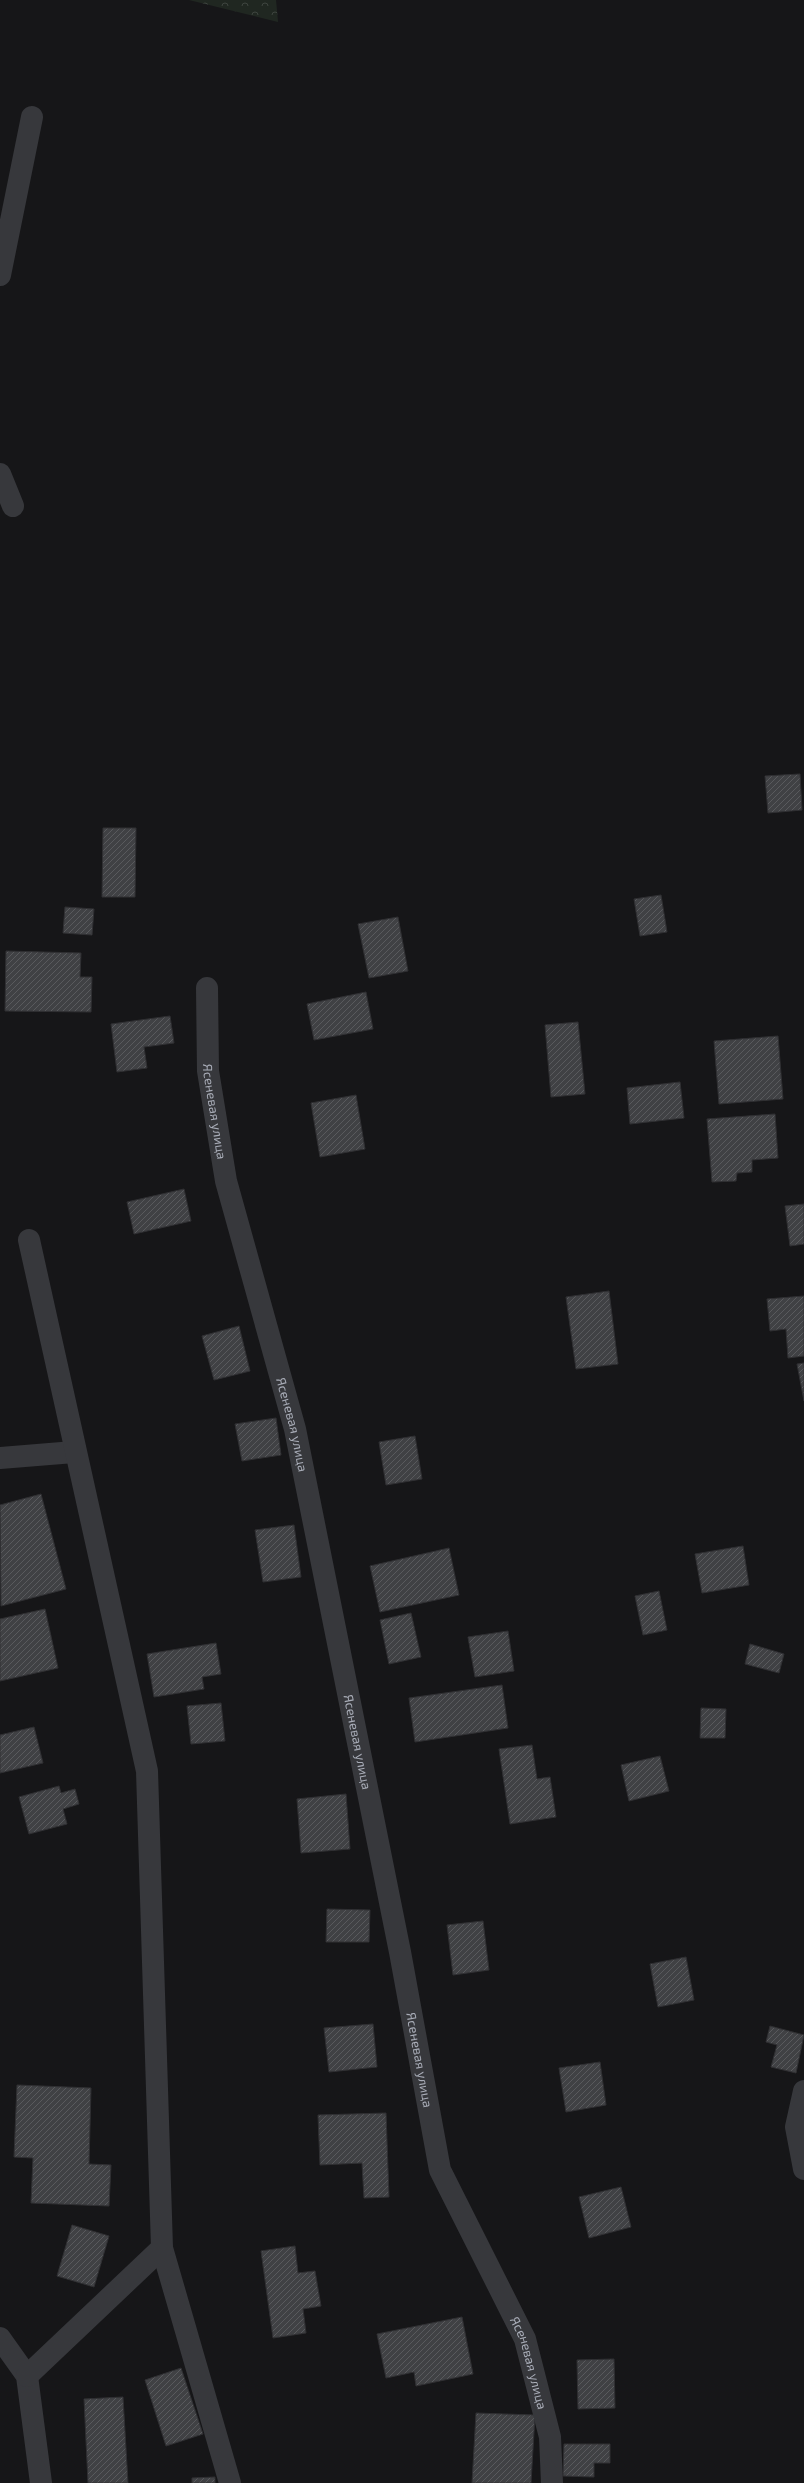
<svg xmlns="http://www.w3.org/2000/svg" width="804" height="2483" viewBox="0 0 804 2483" font-family="'Exo 2',sans-serif">
<style>
.forest{fill:url(#forest-crowns)}
.building{fill:url(#building-hatch);stroke:#303033}
.lines{fill:none;stroke-linecap:round;stroke-linejoin:round}
.minor{stroke:#37383c;stroke-width:22}
.labels{text-anchor:middle;stroke-width:3;stroke-linejoin:round;paint-order:stroke}
.street-label{font-size:13px;fill:#a8acb7;stroke:#111113}
</style>
<defs>
<pattern id="forest-crowns" width="20" height="18" patternUnits="userSpaceOnUse"><rect width="20" height="18" fill="#202721"/><path d="M2 6a3 3 0 1 1 6 0M12 15a3 3 0 1 1 6 0" fill="none" stroke="#3e443f"/></pattern>
<pattern id="building-hatch" width="6" height="6" patternUnits="userSpaceOnUse"><rect width="6" height="6" fill="#404144"/><path d="M-1 1l2-2M0 6l6-6M5 7l2-2" fill="none" stroke="#595a5d"/></pattern>
</defs>
<rect width="100%" height="100%" fill="#161618"/>
<path class="forest" d="M189 0H276L278 22Z"/>
<path class="building" d="M800 774 802 810 768 813 765 776Z
M103 828H136L135 897H102Z
M661 895 667 932 640 936 634 899Z
M65 907 94 909 92 935 63 933Z
M398 917 408 971 369 978 358 924Z
M6 951 81 953 80 977H92L91 1012 5 1011Z
M366 992 373 1029 314 1040 307 1004Z
M170 1016 174 1043 144 1047 147 1068 117 1072 111 1024Z
M578 1022 585 1094 551 1097 545 1025Z
M778 1036 783 1099 719 1104 714 1041Z
M680 1082 684 1118 630 1124 627 1088Z
M356 1095 365 1149 320 1157 311 1103Z
M775 1114 778 1158 752 1160V1172L737 1173 736 1181 712 1182 707 1119Z
M184 1189 191 1221 134 1234 127 1202Z
M804 1204V1244L790 1246 785 1206Z
M609 1291 618 1364 576 1369 566 1297Z
M804 1296V1356L788 1358 786 1329 770 1331 767 1299Z
M239 1326 250 1371 214 1380 202 1336Z
M804 1363V1401L797 1364Z
M276 1418 281 1455 242 1461 235 1424Z
M415 1436 422 1479 386 1485 379 1442Z
M41 1494 66 1589 1 1606 0 1505Z
M294 1525 301 1577 263 1582 255 1530Z
M743 1546 749 1585 702 1593 695 1554Z
M449 1548 459 1595 380 1612 370 1566Z
M659 1591 667 1630 643 1635 635 1596Z
M45 1609 58 1668 0 1681V1619Z
M411 1613 421 1657 389 1664 380 1620Z
M508 1631 514 1671 475 1677 468 1637Z
M216 1643 221 1674 202 1677 204 1689 154 1697 147 1654Z
M750 1644 784 1654 779 1673 745 1664Z
M502 1685 508 1728 415 1742 409 1698Z
M221 1703 225 1741 191 1744 187 1706Z
M701 1708 726 1709 725 1738H700Z
M34 1727 43 1763 0 1773V1735Z
M532 1745 537 1779 550 1777 556 1817 510 1824 499 1749Z
M660 1756 669 1791 629 1801 621 1765Z
M59 1786 61 1793 75 1789 79 1804 63 1809 67 1824 29 1834 19 1797Z
M346 1794 350 1849 301 1853 297 1799Z
M327 1909 370 1910 369 1942H326Z
M483 1921 489 1970 453 1975 447 1925Z
M686 1957 694 2000 658 2007 650 1964Z
M373 2024 377 2067 329 2072 324 2028Z
M770 2026 804 2035 796 2073 771 2067 777 2045 766 2042Z
M600 2062 606 2105 566 2112 559 2068Z
M17 2085 91 2088 89 2164 111 2165 109 2206 31 2203 33 2158 14 2157Z
M386 2113 389 2197 364 2198 362 2163 320 2165 318 2115Z
M621 2187 631 2227 589 2238 579 2197Z
M72 2225 109 2236 94 2287 57 2276Z
M295 2246 298 2273 315 2271 321 2306 303 2309 306 2333 273 2338 261 2251Z
M462 2317 473 2374 416 2386 414 2372 386 2378 377 2334Z
M614 2359 615 2408 578 2409 577 2360Z
M181 2368 203 2434 166 2446 145 2380Z
M123 2397 128 2483H88L84 2399Z
M476 2413 535 2415 531 2483H472Z
M564 2444H610V2463H594V2477L563 2476Z
M215 2477V2483H192V2478Z"/>
<g class="lines">
<g class="minor">
<path d="M0 275 32 117"/>
<path d="M0 474 13 506"/>
<path id="s1" d="M207 988 208 1071 226 1181 295 1429 400 1952 440 2170 525 2339 550 2437 552 2483"/>
<path d="M0 1458 74 1452"/>
<path d="M804 2091 796 2127 804 2169"/>
<path d="M162 2248 230 2483"/>
<path d="M0 2338 27 2376 41 2483"/>
<path d="M27 2376 162 2248 147 1771 29 1240"/>
</g>
</g>
<g class="labels">
<g class="street-label">
<text dy="5" stroke="none"><textPath href="#s1" startOffset="124">Ясеневая улица</textPath></text>
<text dy="5" stroke="none"><textPath href="#s1" startOffset="447">Ясеневая улица</textPath></text>
<text dy="5" stroke="none"><textPath href="#s1" startOffset="771">Ясеневая улица</textPath></text>
<text dy="5" stroke="none"><textPath href="#s1" startOffset="1095">Ясеневая улица</textPath></text>
<text dy="5" stroke="none"><textPath href="#s1" startOffset="1420">Ясеневая улица</textPath></text>
</g>
</g>
</svg>
